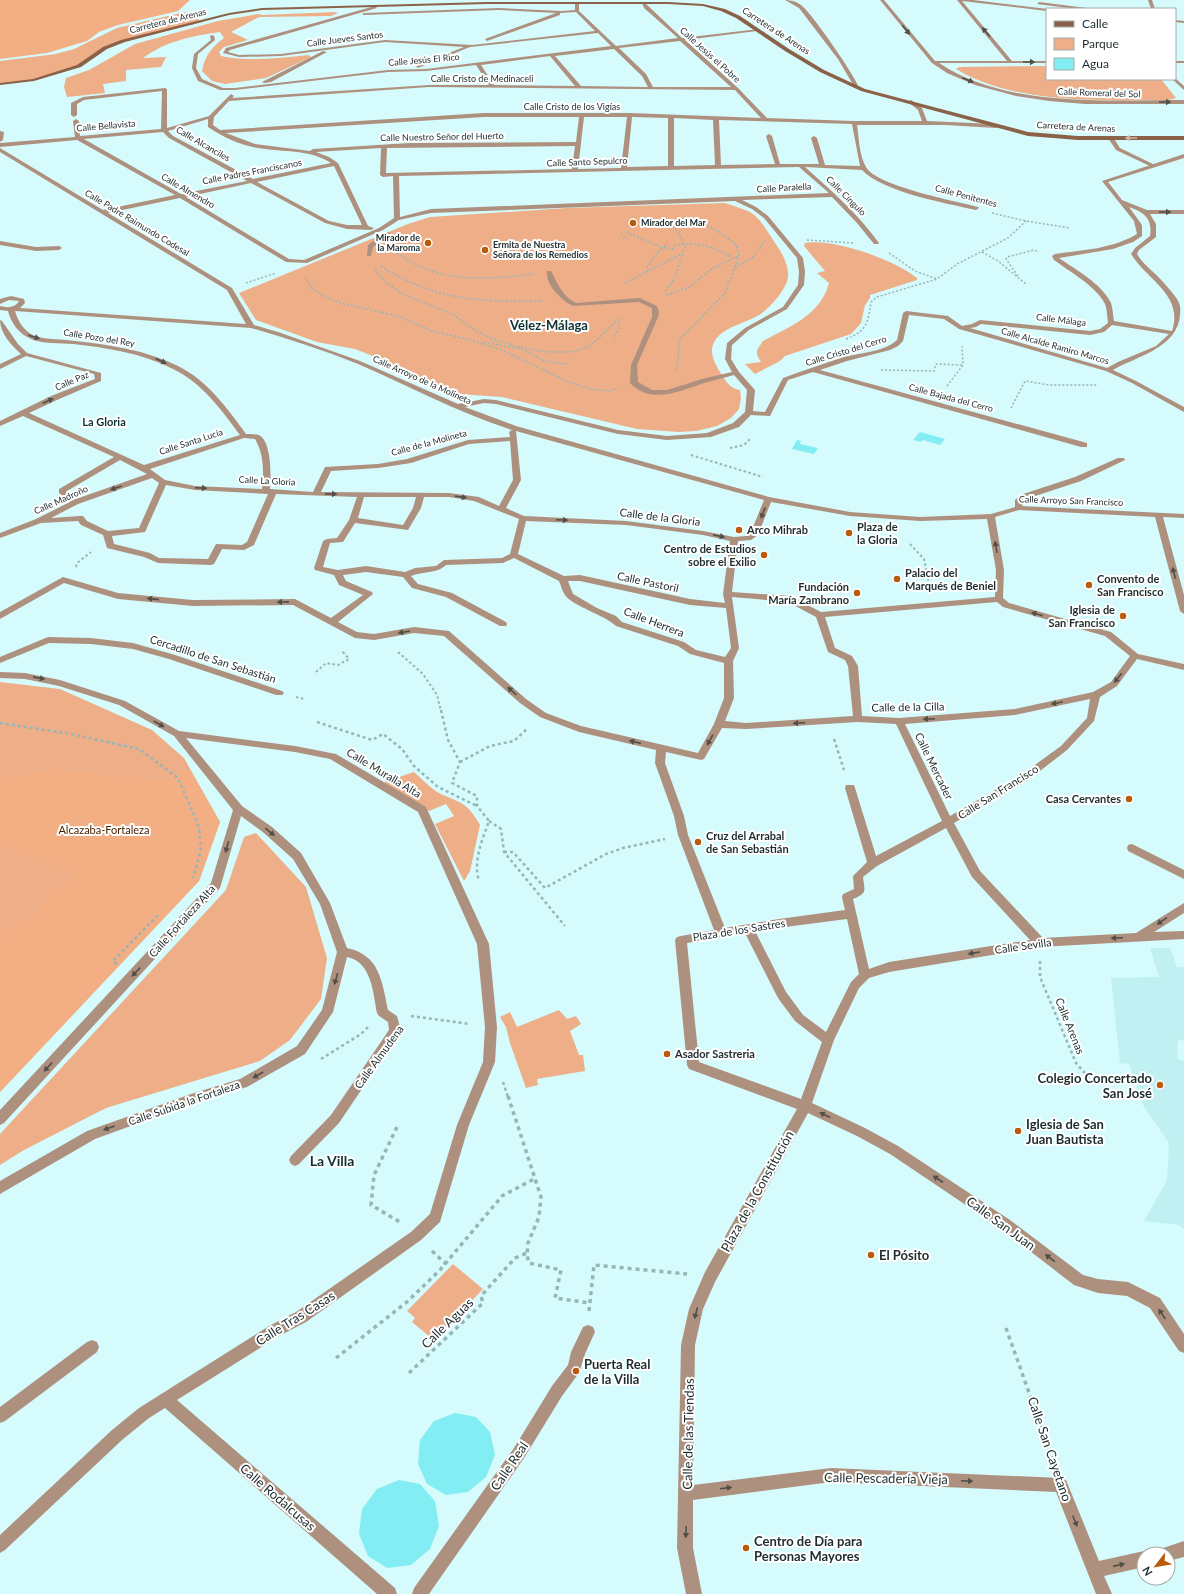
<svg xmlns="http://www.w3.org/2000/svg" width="1184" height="1594" viewBox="0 0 1184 1594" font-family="Lato,sans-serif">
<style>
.built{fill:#c0f0f2}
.green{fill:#edae88}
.forest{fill:#f3ae84}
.water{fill:#82edf2}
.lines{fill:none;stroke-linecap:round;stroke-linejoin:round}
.path-far3{stroke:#97b5b7;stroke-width:1.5;stroke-dasharray:2 2;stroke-linecap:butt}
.path-far2{stroke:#97b5b7;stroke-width:2;stroke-dasharray:2.5 2.5;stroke-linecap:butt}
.path-far1{stroke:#97b5b7;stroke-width:2.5;stroke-dasharray:3 3;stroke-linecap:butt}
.path{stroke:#97b5b7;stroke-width:3.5;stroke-dasharray:4 4;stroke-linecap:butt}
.lane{fill:#ae907e;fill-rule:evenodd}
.street{fill:#ae907e;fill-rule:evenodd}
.secondary{fill:#8b6147;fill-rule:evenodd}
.oneway{fill:#504f49}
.oneway2{fill:#cbb8ac}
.poi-dot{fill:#b95b0a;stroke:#fff;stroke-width:1.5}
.labels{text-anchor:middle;stroke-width:4;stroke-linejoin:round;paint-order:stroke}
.far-street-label{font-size:9px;fill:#1e2c2d;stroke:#fff}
.far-poi-label{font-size:9px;font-weight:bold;fill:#1e2c2d;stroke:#fff;text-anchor:start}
.far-quarter-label{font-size:11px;font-weight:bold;fill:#0f3234;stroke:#fff}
.street-label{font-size:11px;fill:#1e2c2d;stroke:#fff}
.poi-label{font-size:11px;font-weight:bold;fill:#1e2c2d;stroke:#fff;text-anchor:start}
.park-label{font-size:11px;fill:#4c2100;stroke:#fff}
.far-district-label{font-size:13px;font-weight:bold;fill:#0f3234;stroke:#fff}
.near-poi-label{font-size:13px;font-weight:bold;fill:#1e2c2d;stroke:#fff;text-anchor:start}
.near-street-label{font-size:13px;fill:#1e2c2d;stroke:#fff}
.near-neighbourhood-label{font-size:14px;font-weight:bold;fill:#0f3234;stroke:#fff}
</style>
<rect width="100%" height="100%" fill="#d5fbfd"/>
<path class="built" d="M1150 948H1170L1177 967H1184V1041L1178 1039 1177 1059 1184 1061V1229L1179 1225 1144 1221 1167 1180 1169 1143 1143 1105 1129 1063 1120 1064 1111 978 1159 977Z"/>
<path class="green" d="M185 12 203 22 123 41 105 48 79 66 34 80 0 84V61L56 54 74 49 117 28Z
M335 12 338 13 331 16 259 17 231 32 248 40 224 47 219 52 221 56C249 62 280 58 308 55L311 57 266 78 225 84 212 81 202 71C205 55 212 47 224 38L220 32C192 36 166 41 143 58L166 57 161 67 126 70V81L103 84 105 93 67 97 64 87 66 78 89 70 135 44 218 21 259 14 262 15Z
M1047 66V79H1161L1176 98 1169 100C1100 100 1017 105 956 69L959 67Z
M725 203C733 206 741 208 748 211 761 217 769 235 777 246 783 254 789 267 788 277 787 289 769 309 759 315 746 323 726 326 716 339 707 351 715 364 722 375 726 382 731 389 740 390L741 398 739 409 731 418 717 426 696 431 679 432 637 429 502 397 458 394 444 390 388 362 355 349 317 342 256 320 239 293 408 224 430 217 567 208Z
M805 243C834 238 895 260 917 278V280L870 295V298L865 305 861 323 851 334 785 356 780 361 755 374 745 364 761 362 757 355V350L763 341C789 327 821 315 829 283L817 273 825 271 804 246Z
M0 682 60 689 152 730 184 758 220 822 199 881 0 1092Z
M414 772C422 779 430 788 439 793 462 804 466 801 480 825L470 871 464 881 435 824 454 816 446 804 429 811 384 782Z
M256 833 306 887 327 958 321 999 290 1040 260 1061 106 1108 24 1150 0 1165V1134L226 890 244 837Z
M559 1010 567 1019 576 1016 581 1024 570 1031 579 1055H583L585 1071 537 1079 538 1085 526 1088 510 1043 506 1027 500 1017 510 1012 517 1027Z
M453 1264 483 1289 441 1333 430 1337 412 1322 415 1318 407 1311Z"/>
<path class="forest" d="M0 0H190L178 11 118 25 99 32 87 41 47 53 0 59Z
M54 769 116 775 153 781 190 770 220 822 199 881 0 1092V940L4 930 39 913 45 894 78 876 9 848 0 847V779Z"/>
<path class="water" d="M920 432 945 439 940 445 923 440 921 442 913 440Z
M797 440 801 441 800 444 818 448 814 454 792 449Z
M455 1413 476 1417 490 1432 495 1455 486 1477 468 1492 446 1495 427 1484 418 1464 420 1440 434 1421Z
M399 1480 420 1484 435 1501 439 1526 430 1549 411 1565 387 1568 368 1556 359 1534 362 1509 377 1489Z"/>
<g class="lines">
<path class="path-far3" d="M992 213 1026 221 1070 228
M662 220 679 232 685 247 675 277 664 293
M626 232 663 248
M621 233 626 240
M807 240 854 243
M664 247 672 249 676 245C697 242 715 246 732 258
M394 250C433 284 485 280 533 274
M982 252 998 261 1026 284
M889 253 915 271 937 279
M381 266C435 301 481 302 543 301
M735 268 753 257 765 241
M375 269C392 295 420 300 447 312 459 317 468 327 480 333 505 346 560 360 587 347 599 340 608 328 619 319
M648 272 647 267 656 254 668 243
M1018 276 1006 259 1007 257 1034 250 1039 252
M305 277 312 288 322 295 340 303 398 316 432 331 471 340 504 351 569 382 590 389 609 391 618 388
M246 283 276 273
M625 283 681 254
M666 295 690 287 710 270 738 256
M846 339C867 331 868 323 871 302L877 297 937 279 957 264 1008 238 1026 221
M613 340 619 328V319
M484 342 520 349
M519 346 521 349 544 361 568 364
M675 370 678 363 679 340 725 293 739 256 736 245 722 234 714 229 688 219
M881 370 934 371 936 364 963 365
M947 386 963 365 962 346
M1011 408 1025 381 1049 385H1097"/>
<path class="path-far2" d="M730 448 744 445 751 438
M691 455 763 477
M910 544 924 559 930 589
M76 567 77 563 91 552
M398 652 423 674 437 695 441 711
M316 672 326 663 338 665 349 659 343 652 344 650
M296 697 304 699"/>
<path class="path-far1" d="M441 710 448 740 460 762 452 783 477 796V806L489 821C482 841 473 860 479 881
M317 722 372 740 383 734 402 749 414 766 438 787 477 806
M0 723 71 734 139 749 178 778 199 827 201 850 193 878
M834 739 844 770
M460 762 490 746 514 741 528 728
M489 821 501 829 504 852 565 926
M504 852H513L545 888 606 854 623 848 665 839
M1040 961V977L1076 1063 1089 1078
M117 964 113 961 159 914
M411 1016 470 1024
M321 1059 361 1034 369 1026
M503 1082 508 1097"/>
<path class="path" d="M508 1096 541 1197 539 1217 528 1243 527 1255 529 1263 561 1270 555 1298 590 1303
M397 1127 374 1175 371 1205 400 1222
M432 1251 446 1264
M589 1311 594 1265 687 1274
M1006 1328 1054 1463
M336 1358 408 1301 440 1270 502 1196 534 1179
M409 1373 483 1303 481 1296 515 1258 527 1253"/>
<path class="lane" d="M1109 137H1113L1120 148 1157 166 1152 167 1116 150 1108 138Z
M386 232 391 233 373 247 371 256H367L368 245Z
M1118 458H1124L1125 460 1081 481 1026 499 1023 501 1022 510H1019L1015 508V500L1020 495 1075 477Z"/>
<path class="street" d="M785 0C791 0 798 2 802 6 811 12 858 80 859 88H855L838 59 799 8Z
M880 0H884L935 61H1007L957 0H973L1048 9 1047 11 962 1 1012 61H1047V63H939C1006 108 1107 100 1184 100V104H1085L1049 101 1016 96 975 85 947 73 932 63Z
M1148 0H1152L1155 9H1151Z
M577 2 579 3V11L616 46 678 38 644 8 642 3 644 2 682 38 759 29 757 31 685 40 738 88 767 118 854 121H922L918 110 908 102 911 100 922 108 927 121 996 124 999 126 996 128 946 125H857C859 138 859 155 866 167 876 186 956 201 978 207L979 208 976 210C945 203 883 192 862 170L805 167C832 191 858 214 879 243L878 244H874L857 223 832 197 742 200 756 207 768 216 803 258 805 272 804 285 787 309 749 330 732 345 731 359 739 372 755 390 753 411 765 412 783 378C802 371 822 364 841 358 857 353 885 352 897 340L903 313 906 311 948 316 962 326 972 324 980 320 1090 331 1100 329 1108 323C1107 316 1107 309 1105 304 1097 287 1069 271 1054 260L1052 256 1055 254C1083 250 1112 249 1137 234L1134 221 1102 181 1184 154V158L1108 182 1122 200 1147 210H1184V214H1150L1156 224V237L1139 250 1137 254C1144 266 1156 273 1164 283 1169 289 1179 299 1180 306 1184 347 1139 355 1113 370L1136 381 1184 407V412L1132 383 1106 371 959 329 944 319 909 315 903 341 898 346 890 350 847 361 820 370 1087 443V447H1081L813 372 788 380 770 416 751 415 739 427 711 437 667 440 618 434 496 404 484 403 465 407 516 426 769 497 850 512 920 517 991 514 1019 506 1184 514V518L1163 517 1184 595V614L1180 611 1155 517 1019 510 995 517 1004 570 1003 598 1009 603 1111 632 1138 654 1184 664V670L1137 659 1117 686 1100 697 1094 721 1067 750 1027 781 954 823 980 871 1043 938 1136 933 1184 903V913L1154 932 1184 931V939L1040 947 889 972 869 978 859 988 834 1040 812 1103 865 1128 898 1146 1010 1220 1083 1275 1098 1279 1128 1282 1160 1298 1184 1334V1353L1179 1351 1150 1308 1127 1296 1098 1293 1074 1285 1000 1228 890 1154 857 1136 808 1113 715 1282 703 1309 695 1345 693 1485 831 1468 1061 1478 1066 1480 1099 1561 1144 1551 1149 1554H1144V1567L1104 1576 1112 1594H1096L1056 1492 831 1482 693 1500V1548L702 1594H686L677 1548 681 1345 689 1309 705 1272 797 1109 689 1069 687 1065 675 940 677 937 681 936 714 930 678 835 674 816 655 763 656 750 579 732 540 717 520 703 444 636 414 633 374 640 355 638 293 605 193 606 118 599 64 583 0 619V612L63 577 118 593 193 600 295 599 331 618 363 595 339 585 334 575 315 570 314 568 323 541 327 539 337 538 349 520 357 497 276 494 254 545 244 550 222 549 214 564 211 565 158 563 144 557 107 548 103 535 81 525 78 521 41 523 0 538V533L36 519 70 502 59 493V489L114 457 23 416 0 426V421L51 396 95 379 94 374 26 356 0 369V364L21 354C11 345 0 333 0 320L2 321 18 344 27 353 101 373V381L57 400 29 413 144 465 240 435C221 409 202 383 173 369 142 353 107 348 73 344 61 343 41 344 31 339 19 334 11 323 8 311L0 310V306C7 308 15 308 19 301L9 300 0 304V299L11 296 24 299 25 303 20 308 246 324 227 290 0 152V148L103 210 175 195 77 140 0 147V143L75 137 73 121 76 119 79 121 80 136 161 129 162 91 84 100 77 104V115L74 117 71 115V103L83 97 165 88 167 89V128L209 116 231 94 234 96 232 98 429 85H489L476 65 426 71 388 72 235 90H220L198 81 192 68 194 54 211 40 210 36 212 35 214 36 215 40 198 54 196 68 202 79 223 88H235L388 70 426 69 611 46 598 33 470 47 418 68 416 66 464 47 385 42 281 56 239 57 223 53 226 48 375 6 377 8 230 50 228 52 239 55 281 54 385 40 472 45 595 31 576 12 560 13V15L487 41 485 39 556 13 499 10 364 15 362 14 364 13 499 8 562 11 575 10V3ZM680 41 731 87H653L646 74 619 48ZM614 49 642 76 648 87 581 86 555 56ZM550 56 575 86 494 85 481 65ZM429 87 735 90 761 118 630 113H484L220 130 213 125 214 117 229 101ZM484 117H579L576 142 410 143 313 149 310 151 255 144 226 133ZM584 117H627L621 168 578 169ZM632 117 668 118V166L627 167ZM674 118 713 120 715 165 674 166ZM208 119V127C226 139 244 147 265 149 288 152 311 150 331 163L253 179 173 136 168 131ZM719 120 852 124 860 166 825 165 817 138 814 136 811 138 819 164H780L772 136 769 134 766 136 775 164 721 165ZM163 132 169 138 247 181 181 194 84 139ZM575 146 572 169 386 173 387 148ZM381 148 380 175 383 177 393 176 394 218 379 228 304 260 289 259 186 197 251 183 325 223 347 229 371 230 374 228 368 226 338 163 329 157 316 152ZM334 166 362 225H347L329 221 257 182ZM799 167 829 193 431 209 400 217 399 176ZM180 198 286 262 307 263 383 230 399 220 431 213 735 201 752 209 764 218 797 258 799 272 798 285 783 307 745 328 727 343 725 359 732 372 702 379 667 390H652L638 382 637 365 658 317 659 312 657 306 640 298 576 303C562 296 558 284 551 271H547C545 284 561 300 573 306L639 302 652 308V317L631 365 630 383C651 405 680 391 704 383 714 380 724 378 734 375L747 390 745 412 733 423 707 433 667 436 618 430 496 400 484 399 458 404 360 361 278 332 254 325 232 288 108 213ZM1129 207C1143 212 1153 218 1150 236L1135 248 1131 254C1147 280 1184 295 1172 331L1114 321C1113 316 1113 309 1111 303 1101 283 1076 270 1059 258L1113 249 1133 242 1142 236V225ZM15 311 251 328C286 338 323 350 358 364 409 386 459 413 512 430L509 432 510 437 468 440 407 459 378 464 325 467 313 492 270 489C271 477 272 442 259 435 256 434 250 434 246 434 227 408 208 381 178 366 146 350 110 345 75 341 63 339 47 340 35 336 25 332 18 322 15 311ZM981 324 1090 335 1104 332 1112 325 1169 334 1156 346 1118 362 1107 368 970 328 976 327ZM516 431 764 500 751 532 746 536 734 537 703 531 626 521 524 516 506 508 521 480ZM244 438 255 439C264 454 264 472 262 489L195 486 165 480 150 469ZM510 441 513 480 499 506 479 497 449 493 321 492 331 471 378 468 411 463 469 444ZM120 460 147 474 76 499 67 491ZM152 478 159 483 139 528 108 531 87 521 83 516H80L51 518 78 504ZM166 485 195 490 268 494 247 542 242 545 216 544 208 559 159 558 150 553 114 544 112 536 145 532ZM364 497H416L413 508 403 525 358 518ZM424 497H449L474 501 519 519 510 554 502 558 444 560 436 566 415 568 405 572 366 566 338 570 323 567 330 543 343 542 355 523 408 530 421 508ZM771 502 850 516 920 521 987 519 996 570 995 597 821 612 790 596 732 592 738 541 751 540 758 535ZM526 521 626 525 703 535 730 541 723 594 725 603 690 599 580 575 564 576 518 554ZM514 558 559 581C561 585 562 591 565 595 572 606 605 615 616 626L678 646 690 654 724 663V698L714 724 698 753 581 726 546 713 526 699 449 631 414 627 374 634 357 632 338 622 373 594 372 592 346 581 343 575 366 572 403 577 412 588 446 597 500 626H506L507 624 506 622 452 593 418 584 411 576C423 571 437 574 446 565L503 563ZM568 581H580L690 605 726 608 731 648 725 657 696 650 684 642 622 622 616 616 597 608 573 594ZM732 597 788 602 816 617 828 652 845 660 848 666 853 716 746 723 725 721 734 698 733 661 739 648ZM997 602 1003 607 1105 636 1130 656 1111 682 1093 692 1015 709 899 718 862 716 858 666 852 656 835 648 825 617ZM1090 699 1087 718 1061 746 1021 775 950 816 905 724 1015 715ZM858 722 896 724 942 821 876 856 855 788 854 785H846L845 788 867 862 853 876 854 889 843 894 842 897 845 910 779 919 725 928 688 835 684 816 665 763 666 752 701 760 704 759 722 728 746 729ZM946 828 972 877 1030 940 889 962 869 969 853 899C867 893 865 892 863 877L877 866ZM847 919 859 974 851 982 826 1032 803 1015 786 992 755 931ZM745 933 778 998 795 1021 822 1042 801 1099 699 1062 687 943Z
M1039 2 1087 8 1089 9H1076L1037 4Z
M1175 20 1184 21V23L1175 22Z
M323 51 327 52 271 82 264 83 262 82Z
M1175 61H1184V63H1175Z
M1175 78 1184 86V90L1172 79Z
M0 131 4 132 3 140 0 142Z
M0 241 36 247 59 246 62 248 59 250 36 251 0 245Z
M48 637 91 638 133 643 175 655 282 691 284 693 282 695H276L169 659 133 649 91 644 49 643 0 663V657Z
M0 672 25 673 60 680 125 701 179 731 295 746 336 754 426 807 489 944 497 1027 495 1062 469 1125 440 1222 421 1240 306 1322 279 1336 177 1400 395 1588 397 1594H377L165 1408 149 1418 122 1440 5 1550 0 1553V1535L112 1430 139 1408 269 1326 296 1312 411 1232 430 1214 457 1125 483 1062 485 1027 477 944 418 812 330 759 295 752 186 738 242 806 272 827 301 853 330 903 347 948C380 955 382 982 388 1010L397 1016 401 1031 339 1123 299 1164 295 1166 291 1164 289 1160 291 1156 331 1115 389 1030 388 1022 379 1016 377 1013C373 993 372 962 347 957L333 1012 305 1054 247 1087 194 1103 95 1139 0 1194V1181L87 1131 194 1093 240 1079 297 1046 322 1010 337 952 320 904 293 859 264 833 241 816 220 888 4 1123 0 1125V1110L211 883 233 810 174 736 119 705 59 686 25 679 0 678Z
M1132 844 1184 870V879L1128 851 1127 848 1128 845Z
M588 1325 593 1327 595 1332 585 1354 579 1373 562 1396 524 1458 429 1594H412L414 1588 514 1448 552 1386 568 1365 571 1352 583 1327Z
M92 1340 97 1342 99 1347 97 1352 5 1421 0 1423V1407L87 1342Z
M1184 1541V1557L1168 1561V1554H1157L1160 1549Z"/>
<path class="secondary" d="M487 2H668L703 4 725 9 740 16 789 49 824 70 865 89 1028 132 1078 136H1184V140H1078L1028 136 861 91 820 72 785 51 736 18 721 11 703 6 668 4H487L262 10 229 15 125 42 107 49 81 67 34 81 0 85V83L33 79 77 65 103 47 121 40 229 13 262 8Z"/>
</g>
<defs><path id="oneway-solid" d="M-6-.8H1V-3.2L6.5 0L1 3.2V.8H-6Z"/></defs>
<g class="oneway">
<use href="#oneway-solid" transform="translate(906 30) rotate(51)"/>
<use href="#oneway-solid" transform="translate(986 32) rotate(-130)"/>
<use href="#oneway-solid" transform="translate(1029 62)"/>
<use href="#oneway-solid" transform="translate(968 80) rotate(23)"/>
<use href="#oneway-solid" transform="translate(1165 102)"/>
<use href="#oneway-solid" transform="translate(1165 212)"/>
<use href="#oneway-solid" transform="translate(34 337) rotate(16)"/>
<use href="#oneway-solid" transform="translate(161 361) rotate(25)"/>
<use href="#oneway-solid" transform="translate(48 401) rotate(-24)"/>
<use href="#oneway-solid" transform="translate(116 488) rotate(161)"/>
<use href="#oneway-solid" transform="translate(201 488) rotate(3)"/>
<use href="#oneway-solid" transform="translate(331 494) rotate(1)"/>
<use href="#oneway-solid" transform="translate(461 497) rotate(8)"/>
<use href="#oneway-solid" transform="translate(763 513) rotate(111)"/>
<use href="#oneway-solid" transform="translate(562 520) rotate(3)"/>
<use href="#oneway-solid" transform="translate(719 536) rotate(12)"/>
<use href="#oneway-solid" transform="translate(996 547) rotate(-100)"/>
<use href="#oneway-solid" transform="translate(1174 573) rotate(-105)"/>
<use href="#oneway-solid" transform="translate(153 599) rotate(-174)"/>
<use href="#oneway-solid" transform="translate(283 602) rotate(179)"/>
<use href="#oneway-solid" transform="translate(1037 614) rotate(-164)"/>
<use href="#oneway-solid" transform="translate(404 632) rotate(170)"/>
<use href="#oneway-solid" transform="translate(39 678) rotate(11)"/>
<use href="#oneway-solid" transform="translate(1118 678) rotate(128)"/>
<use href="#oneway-solid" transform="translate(512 691) rotate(-138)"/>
<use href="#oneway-solid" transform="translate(1057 703) rotate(168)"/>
<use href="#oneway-solid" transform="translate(929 719) rotate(177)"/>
<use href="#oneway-solid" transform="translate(799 723) rotate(176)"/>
<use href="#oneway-solid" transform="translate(159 724) rotate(30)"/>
<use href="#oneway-solid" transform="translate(710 740) rotate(119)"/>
<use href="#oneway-solid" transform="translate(635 742) rotate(-167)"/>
<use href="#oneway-solid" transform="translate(270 832) rotate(39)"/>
<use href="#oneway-solid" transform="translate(227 847) rotate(106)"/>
<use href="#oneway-solid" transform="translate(1162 921) rotate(146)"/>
<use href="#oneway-solid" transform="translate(1117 938) rotate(177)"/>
<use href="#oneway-solid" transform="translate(974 953) rotate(171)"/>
<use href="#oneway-solid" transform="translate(136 972) rotate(133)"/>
<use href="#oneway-solid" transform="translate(336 979) rotate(106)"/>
<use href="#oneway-solid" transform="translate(48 1067) rotate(133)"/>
<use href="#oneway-solid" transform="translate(258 1075) rotate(150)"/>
<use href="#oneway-solid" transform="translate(825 1115) rotate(-155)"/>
<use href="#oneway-solid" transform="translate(109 1128) rotate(160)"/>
<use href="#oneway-solid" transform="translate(938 1179) rotate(-147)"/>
<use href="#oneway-solid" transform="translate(1050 1258) rotate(-143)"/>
<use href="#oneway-solid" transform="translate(696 1313) rotate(105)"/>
<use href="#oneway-solid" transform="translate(1162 1314) rotate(-124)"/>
<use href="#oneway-solid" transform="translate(967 1481) rotate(2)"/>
<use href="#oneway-solid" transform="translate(726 1488) rotate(-7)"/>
<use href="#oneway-solid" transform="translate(1075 1521) rotate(68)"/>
<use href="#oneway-solid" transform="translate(686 1532) rotate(92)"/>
<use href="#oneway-solid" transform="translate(1119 1565) rotate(-13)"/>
</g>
<use class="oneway2" href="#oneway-solid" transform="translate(1131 138) rotate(180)"/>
<g class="poi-dot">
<circle cx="633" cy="223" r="4"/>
<circle cx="428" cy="243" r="4"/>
<circle cx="485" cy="250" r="4"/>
<circle cx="739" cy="530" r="4"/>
<circle cx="849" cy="533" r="4"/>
<circle cx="764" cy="555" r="4"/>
<circle cx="897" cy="579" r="4"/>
<circle cx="1089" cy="585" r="4"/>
<circle cx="857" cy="593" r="4"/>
<circle cx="1123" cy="616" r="4"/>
<circle cx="1129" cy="799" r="4"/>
<circle cx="698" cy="842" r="4"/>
<circle cx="667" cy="1054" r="4"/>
<circle cx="1160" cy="1085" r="4"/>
<circle cx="1018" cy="1131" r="4"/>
<circle cx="871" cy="1255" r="4"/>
<circle cx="576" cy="1371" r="4"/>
<circle cx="746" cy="1548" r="4"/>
</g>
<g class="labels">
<g class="far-street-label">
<text transform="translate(168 21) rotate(-14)" y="3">Carretera de Arenas</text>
<text transform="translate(776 31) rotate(33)" y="3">Carretera de Arenas</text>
<text transform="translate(345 39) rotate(-7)" y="3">Calle Jueves Santos</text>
<text transform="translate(710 55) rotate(42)" y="3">Calle Jesús el Pobre</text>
<text transform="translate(424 60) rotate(-5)" y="3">Calle Jesús El Rico</text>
<text x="482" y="82">Calle Cristo de Medinaceli</text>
<text transform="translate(1099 93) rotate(2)" y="3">Calle Romeral del Sol</text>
<text x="572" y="110">Calle Cristo de los Vigías</text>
<text transform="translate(106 126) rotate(-5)" y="3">Calle Bellavista</text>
<text transform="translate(1076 127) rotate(3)" y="3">Carretera de Arenas</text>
<text transform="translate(442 137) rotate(-1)" y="3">Calle Nuestro Señor del Huerto</text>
<text transform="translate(203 144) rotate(30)" y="3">Calle Alcanciles</text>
<text transform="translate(587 162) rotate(-2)" y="3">Calle Santo Sepulcro</text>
<text transform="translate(252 172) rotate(-11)" y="3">Calle Padres Franciscanos</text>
<text transform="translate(784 188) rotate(-3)" y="3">Calle Paralella</text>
<text transform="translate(188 191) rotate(30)" y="3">Calle Almendro</text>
<text transform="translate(846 196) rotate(45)" y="3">Calle Cíngulo</text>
<text transform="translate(966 196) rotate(15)" y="3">Calle Penitentes</text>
<text transform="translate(137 223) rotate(31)" y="3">Calle Padre Raimundo Codesal</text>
<text transform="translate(1061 320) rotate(7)" y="3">Calle Málaga</text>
<text transform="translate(99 338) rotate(9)" y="3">Calle Pozo del Rey</text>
<text transform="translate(1055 346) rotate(16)" y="3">Calle Alcalde Ramiro Marcos</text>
<text transform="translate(846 351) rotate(-17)" y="3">Calle Cristo del Cerro</text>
<text transform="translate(422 380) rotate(24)" y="3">Calle Arroyo de la Molineta</text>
<text transform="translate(72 381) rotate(-23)" y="3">Calle Paz</text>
<text transform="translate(951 398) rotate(15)" y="3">Calle Bajada del Cerro</text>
<text transform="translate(191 442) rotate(-18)" y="3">Calle Santa Lucía</text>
<text transform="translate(429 443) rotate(-15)" y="3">Calle de la Molineta</text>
<text transform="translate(267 481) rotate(3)" y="3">Calle La Gloria</text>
<text transform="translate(61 500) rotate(-24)" y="3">Calle Madroño</text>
<text transform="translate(1071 501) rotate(2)" y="3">Calle Arroyo San Francisco</text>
</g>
<g class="far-poi-label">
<text x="641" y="226">Mirador del Mar</text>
<text x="420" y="241" text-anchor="end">Mirador de<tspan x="420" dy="10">la Maroma</tspan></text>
<text x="493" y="248">Ermita de Nuestra<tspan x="493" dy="10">Señora de los Remedios</tspan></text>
</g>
<g class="far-quarter-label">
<text x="104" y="426">La Gloria</text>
</g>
<g class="street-label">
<text transform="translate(660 517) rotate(7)" y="4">Calle de la Gloria</text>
<text transform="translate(648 582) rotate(12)" y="4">Calle Pastoril</text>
<text transform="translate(654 622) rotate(21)" y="4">Calle Herrera</text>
<text transform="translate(213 659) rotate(18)" y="4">Cercadillo de San Sebastián</text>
<text transform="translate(908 707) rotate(-1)" y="4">Calle de la Cilla</text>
<text transform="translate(934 766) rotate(64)" y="4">Calle Mercader</text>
<text transform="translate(384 773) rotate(31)" y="4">Calle Muralla Alta</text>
<text transform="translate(998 792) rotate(-32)" y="4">Calle San Francisco</text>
<text transform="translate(182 921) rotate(-48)" y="4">Calle Fortaleza Alta</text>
<text transform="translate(739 930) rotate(-9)" y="4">Plaza de los Sastres</text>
<text transform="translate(1023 946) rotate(-8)" y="4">Calle Sevilla</text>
<text transform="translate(1070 1026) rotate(68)" y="4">Calle Arenas</text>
<text transform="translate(379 1057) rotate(-54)" y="4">Calle Almudena</text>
<text transform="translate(184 1103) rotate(-19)" y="4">Calle Subida la Fortaleza</text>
</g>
<g class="poi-label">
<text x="857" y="531">Plaza de<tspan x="857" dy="13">la Gloria</tspan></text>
<text x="747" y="534">Arco Mihrab</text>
<text x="756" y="553" text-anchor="end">Centro de Estudios<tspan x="756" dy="13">sobre el Exilio</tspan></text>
<text x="905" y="577">Palacio del<tspan x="905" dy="13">Marqués de Beniel</tspan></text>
<text x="1097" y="583">Convento de<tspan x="1097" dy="13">San Francisco</tspan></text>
<text x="849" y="591" text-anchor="end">Fundación<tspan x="849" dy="13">María Zambrano</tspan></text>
<text x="1115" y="614" text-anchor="end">Iglesia de<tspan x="1115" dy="13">San Francisco</tspan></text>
<text x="1121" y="803" text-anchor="end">Casa Cervantes</text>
<text x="706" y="840">Cruz del Arrabal<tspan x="706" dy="13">de San Sebastián</tspan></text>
<text x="675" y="1058">Asador Sastreria</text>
</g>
<g class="park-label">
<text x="104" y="834">Alcazaba-Fortaleza</text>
</g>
<g class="far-district-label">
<text x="549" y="330">Vélez-Málaga</text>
</g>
<g class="near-poi-label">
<text x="1152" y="1083" text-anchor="end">Colegio Concertado<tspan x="1152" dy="15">San José</tspan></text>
<text x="1026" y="1129">Iglesia de San<tspan x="1026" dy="15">Juan Bautista</tspan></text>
<text x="879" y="1260">El Pósito</text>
<text x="584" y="1369">Puerta Real<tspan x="584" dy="15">de la Villa</tspan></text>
<text x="754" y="1546">Centro de Día para<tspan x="754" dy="15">Personas Mayores</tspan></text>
</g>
<g class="near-street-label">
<text transform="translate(757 1191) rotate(-61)" y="5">Plaza de la Constitución</text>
<text transform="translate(1001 1223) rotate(36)" y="5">Calle San Juan</text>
<text transform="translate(295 1318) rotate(-32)" y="5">Calle Tras Casas</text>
<text transform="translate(447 1323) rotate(-44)" y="5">Calle Aguas</text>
<text transform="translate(688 1434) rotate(-89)" y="5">Calle de las Tiendas</text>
<text transform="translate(1050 1449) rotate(71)" y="5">Calle San Cayetano</text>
<text transform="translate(509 1466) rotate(-56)" y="5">Calle Real</text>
<text transform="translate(886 1478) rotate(1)" y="5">Calle Pescadería Vieja</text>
<text transform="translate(278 1497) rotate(41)" y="5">Calle Rodalcusas</text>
</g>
<g class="near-neighbourhood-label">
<text x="332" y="1166">La Villa</text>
</g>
</g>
<rect x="1046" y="8" width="130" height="72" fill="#ffffff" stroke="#a5abab"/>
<rect x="1054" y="21" width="20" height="6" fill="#8b6147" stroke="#a5abab"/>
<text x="1082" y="28" font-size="12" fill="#1e2c2d">Calle</text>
<rect x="1054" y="38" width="20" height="12" fill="#edae88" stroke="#a5abab"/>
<text x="1082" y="48" font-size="12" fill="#1e2c2d">Parque</text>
<rect x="1054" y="58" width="20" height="12" fill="#82edf2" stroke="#a5abab"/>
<text x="1082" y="68" font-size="12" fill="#1e2c2d">Agua</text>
<g transform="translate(1156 1566) rotate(239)"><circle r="19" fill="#ffffff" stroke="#a5abab"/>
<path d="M0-3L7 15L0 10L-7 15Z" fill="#b95b0a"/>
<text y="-6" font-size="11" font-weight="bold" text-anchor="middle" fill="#1e2c2d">N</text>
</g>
</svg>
